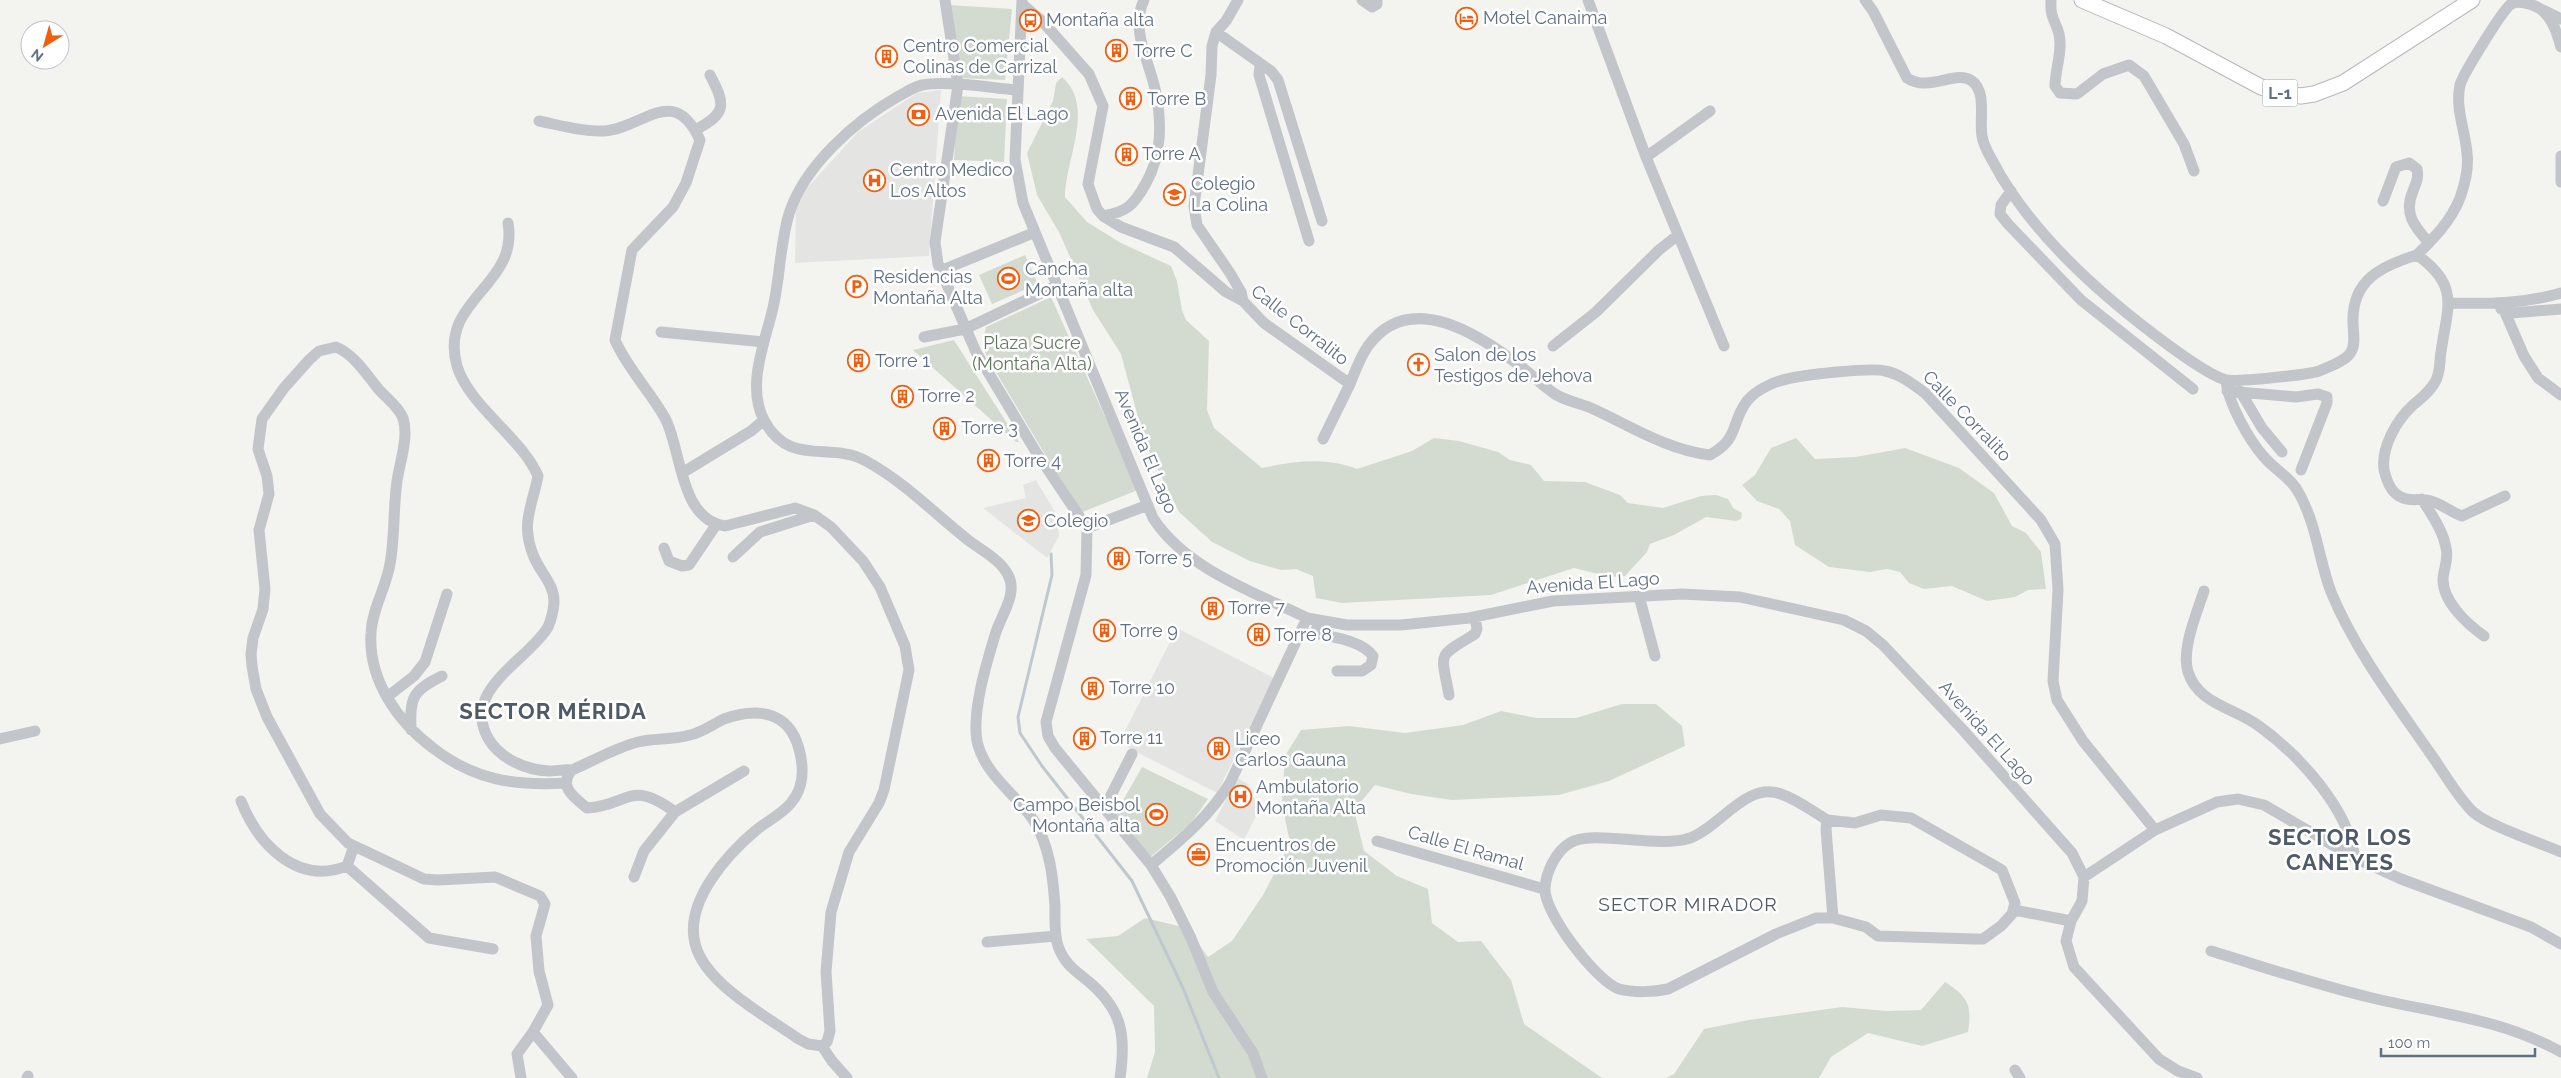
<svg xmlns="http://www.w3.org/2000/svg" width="2561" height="1078" viewBox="0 0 2561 1078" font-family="Raleway,sans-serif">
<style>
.built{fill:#e4e4e3}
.green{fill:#d3dbd0}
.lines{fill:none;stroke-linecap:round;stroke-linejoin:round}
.stream{stroke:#bec8ce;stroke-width:3}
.major-casing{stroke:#b5b8bd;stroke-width:17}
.minor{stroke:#c2c5c9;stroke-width:11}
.major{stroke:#fff;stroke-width:15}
.labels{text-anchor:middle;stroke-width:5;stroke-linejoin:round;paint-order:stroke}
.shield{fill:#fff;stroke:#909aa8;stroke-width:1}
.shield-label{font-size:16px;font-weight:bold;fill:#606f83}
.poi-label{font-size:18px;fill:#606f83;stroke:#fff;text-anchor:start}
.street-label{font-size:18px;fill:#606f83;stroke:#fff}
.park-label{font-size:18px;fill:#62795f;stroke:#fff}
.neighbourhood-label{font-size:19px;letter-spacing:1px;fill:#4f5a67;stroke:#fff}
.district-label{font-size:22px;font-weight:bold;letter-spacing:1px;fill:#4f5a67;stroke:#fff}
</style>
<rect width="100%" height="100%" fill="#f3f4ef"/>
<path class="built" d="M941 90 929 256 795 263 796 207 807 188 858 132 917 93Z
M1036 480 1058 517 1059 536 1047 558 983 508 1026 498 1023 485Z
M1177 628 1274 678 1217 793 1119 743Z
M1237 778 1248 784 1259 810 1244 840 1215 821Z"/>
<path class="green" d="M949 5 1012 9 1005 80 959 78Z
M1062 77C1096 107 1065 159 1065 197L1087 222 1121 243 1171 266 1177 281 1182 310 1186 320 1209 341 1207 410 1214 428 1262 468C1293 461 1327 457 1357 469L1412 451 1434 438 1459 441 1498 452 1510 460 1531 465 1544 481 1585 482 1620 495 1628 503 1663 508 1701 496 1716 495 1728 499 1733 508 1742 513 1741 519 1736 521 1706 517 1674 535 1650 544 1647 552 1625 576 1611 577 1574 568 1491 595 1342 603 1316 598 1313 576 1296 569 1281 570 1250 561 1212 542 1179 512 1145 443 1121 354 1093 310 1060 234 1037 195 1027 153 1053 101 1056 83Z
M957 96 1007 99 1004 162 954 160Z
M1025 255 1038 284 992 304 979 275Z
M1051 297 1138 490 1080 513 987 357 982 344 986 327Z
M954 340 1019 442H1016L913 350Z
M1796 438 1815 459 1856 457 1905 448 1959 468 1994 493 2012 526 2026 533 2041 552 2046 589 2028 590 2015 597 1987 601 1952 586 1924 589 1909 583 1900 572 1887 569 1870 572 1829 567 1795 545 1790 521 1779 509 1757 501 1742 485 1755 475 1771 448Z
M1622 704H1656L1682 726 1685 746 1609 781 1559 795 1452 800 1411 794 1375 785 1354 810 1364 851 1397 876 1428 889 1432 923 1458 942 1481 941 1511 980 1524 1024 1602 1078H1147L1155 1052 1154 1006 1086 939 1118 936 1145 918 1187 928 1208 957 1232 941 1263 895 1290 843 1282 803 1285 756 1301 730 1349 726 1405 733 1463 725 1501 711 1536 718H1576Z
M1142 767 1208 799 1191 823 1148 859 1113 818Z
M1945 982C1969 997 1972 1006 1968 1032L1922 1046 1868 1033 1831 1057 1819 1078H1666L1674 1074 1704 1029 1749 1020 1842 1007 1887 1011 1921 1010Z"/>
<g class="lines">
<path class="stream" d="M1051 554 1052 575 1018 717 1020 733 1042 766 1132 881 1183 988 1219 1078"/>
<defs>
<path id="major" d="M2082 0 2166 36 2261 87 2286 94 2301 96 2314 94 2343 83 2472 0"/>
</defs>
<use href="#major" class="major-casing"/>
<path class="minor" d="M945 0 958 85 935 242 938 264 976 352 1036 452 1087 528 1148 505
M1022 0 1015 160 1023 203 1153 518C1186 569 1254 592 1307 618L1347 625H1401L1469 618 1553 601 1682 594 1740 597 1844 620 1866 631 1883 645 1963 730 2072 853 2084 877 2082 901 2071 921 2066 941 2074 967 2159 1059 2178 1071 2197 1078
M1238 0 1226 21 1216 32 1212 46 1211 75 1194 206 1197 225 1230 273 1241 292 1243 301
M1362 0 1372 7 1377 4V0
M1588 0 1646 157 1724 346
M1865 0 1873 11 1907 78C1929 93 1956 69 1972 81 1987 92 1979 120 1982 136 1983 144 1988 153 1992 160 2030 233 2105 299 2171 347 2185 357 2209 375 2226 380 2236 382 2308 375 2319 371 2329 367 2346 361 2351 352 2356 344 2353 331 2353 322 2352 280 2381 266 2417 255 2461 286 2447 308 2441 352 2439 363 2441 372 2435 382 2429 393 2421 398 2412 406 2396 421 2381 448 2384 470 2386 478 2389 488 2395 493 2407 504 2418 497 2431 501 2442 504 2451 512 2462 516L2505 496
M2051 0C2050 19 2055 19 2059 34 2063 52 2055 69 2055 86L2060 93 2077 94 2103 74 2129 65 2144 76 2184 144 2194 171
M1022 4 1043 22 1089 74 1103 106 1088 184 1097 209 1103 216 1121 227 1174 247 1226 292 1243 301 1264 323 1350 384C1355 372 1360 357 1368 346 1410 288 1480 335 1523 368 1534 377 1544 387 1555 394 1566 401 1579 403 1591 408 1631 426 1665 449 1710 455 1740 438 1730 424 1747 401 1756 390 1773 382 1787 379 1802 375 1872 367 1885 371 1900 374 1913 384 1925 393L2031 509 2041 520 2055 544 2058 590 2053 681 2057 700 2083 741 2155 830
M2543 10 2561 19
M1216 32 1271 71 1278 80 1322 221
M1260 65 1259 75 1309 241
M1017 90C991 88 946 80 922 85 913 87 905 93 897 97 855 121 804 166 789 214 780 244 780 277 773 308 765 342 746 386 764 420 789 468 831 441 866 461 903 481 934 513 968 540 981 550 1001 560 1008 575 1018 593 1002 614 996 632 987 661 970 716 978 745 987 777 1017 795 1034 821 1050 847 1053 877 1055 906 1055 919 1054 934 1058 946 1064 963 1074 970 1088 981 1123 1010 1126 1036 1120 1078
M539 121C559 125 583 132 604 131 643 129 673 82 700 140L686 183 673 207 632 250 615 340C627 368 650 391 665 418 682 450 679 519 725 526L795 508 814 515 831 527 863 561 880 587 905 646 909 670 884 790 879 803 849 852 831 912 826 972 830 1031 827 1042 822 1046 808 1044 797 1038C765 1015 699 981 694 938 688 898 728 854 755 831 767 821 781 815 791 803 804 788 804 767 799 749 789 711 757 707 724 719 713 724 703 732 690 735 673 740 655 738 638 742 615 748 593 761 572 770 558 786 573 797 587 808 629 806 629 778 675 812L644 851 634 877
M695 130C728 113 725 104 710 75
M1646 157 1710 111
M2561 182V156
M2011 191 2001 205 2000 214 2008 224 2081 300 2193 389
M2383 201 2396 167 2409 163 2417 169C2419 178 2416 183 2413 191 2403 214 2415 227 2429 243
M1103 216C1127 212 1134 205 1146 183 1162 155 1162 120 1155 89 1149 61 1130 29 1144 0
M508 223C519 287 438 299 457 366 469 406 522 438 538 476 532 507 520 524 534 557 540 572 554 584 554 601 554 608 551 621 548 627 529 660 461 689 488 738 500 759 526 770 549 771 557 771 564 769 572 770
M2417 255C2434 238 2451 221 2460 198 2465 184 2469 168 2467 153 2465 129 2455 109 2460 85 2463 74 2502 11 2511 4 2519 0 2532 4 2539 8 2552 16 2557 33 2561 47
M940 271 1033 233
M2449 303C2488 304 2524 304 2561 293
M2501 309 2512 313 2561 309
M2504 310 2524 356 2538 378 2561 395
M661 332 764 342
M924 337 965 329 1056 286
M1553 346 1596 312 1659 250 1678 235
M2226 380C2228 403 2249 440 2264 457 2276 471 2292 478 2300 495 2317 527 2319 560 2331 592 2355 650 2394 701 2430 753 2443 771 2456 795 2472 811 2486 825 2540 843 2561 852
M2227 391 2296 397 2318 394 2327 397V403L2301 470
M2240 391 2262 428 2282 452
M1323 439 1350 384
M682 473 751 431 764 420
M2422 499C2431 514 2443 530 2446 548 2449 558 2444 568 2443 578 2442 601 2467 624 2484 636
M1087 528 1086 575 1046 722 1048 736 1055 748 1151 865C1182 839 1208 818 1230 783L1307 618
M664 548 669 561 682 566 689 565 716 525
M733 557 760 532 814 515
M2204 591C2197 612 2181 650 2188 672 2198 704 2235 708 2259 726 2299 755 2348 808 2355 858
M1639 596 1655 656
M1319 622 1315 633C1334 638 1361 640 1373 656L1371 665 1362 671H1337
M1449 695C1441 651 1436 658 1475 634L1477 629 1475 617
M387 697 414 676 425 662 447 594
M411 730C410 697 412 691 442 676
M0 739 35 731
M565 783C514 786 474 780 433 748 398 722 368 680 371 633 372 609 386 588 390 564 395 537 393 509 397 481 400 461 409 437 403 418 398 405 384 397 376 386 365 372 353 354 336 347L319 351 309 360 284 388 262 419 258 449 267 476 269 494 259 530 265 589 263 609 253 638 251 654 252 666 256 689 267 717 320 814 348 843 424 879 438 880 495 877 540 896 545 904 536 936 539 971 548 1005 533 1032 572 1078
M241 801C258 844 297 886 347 866L354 846
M1105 807 1132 754
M675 812 744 771
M1881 815 1911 818 2002 870 2015 903 2012 914 2001 926 1983 939H1974L1878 936 1866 927 1833 918 1826 829 1827 820 1855 823Z
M1827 820C1812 811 1798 800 1781 794 1747 781 1720 827 1690 838 1657 849 1592 829 1570 843 1556 851 1546 872 1545 888 1543 912 1597 982 1619 989 1634 993 1654 992 1668 989L1776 934 1816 918H1833
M1377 841 1544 889
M1151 865 1170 896 1191 938 1213 992 1253 1053 1262 1078
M347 866 429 938 493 949
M2084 877 2155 830 2217 802 2238 799 2264 805 2355 858 2401 879 2531 927 2561 944
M2014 910 2071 921
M987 942 1056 936
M2211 951C2264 967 2317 985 2372 998 2439 1014 2499 1018 2561 1052
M822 1046 832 1061 847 1078
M2015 1070 2020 1078
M27 1078 28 1076
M521 1078 517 1054 533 1032"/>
<use href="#major" class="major"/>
</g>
<defs>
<symbol id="hotel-ring" viewBox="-11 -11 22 22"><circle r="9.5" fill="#fff" stroke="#f15e12" stroke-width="1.5"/><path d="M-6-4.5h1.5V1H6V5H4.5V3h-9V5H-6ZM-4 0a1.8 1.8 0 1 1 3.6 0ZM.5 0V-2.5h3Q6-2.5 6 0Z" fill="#f15e12"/></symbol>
<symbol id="bus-ring" viewBox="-11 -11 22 22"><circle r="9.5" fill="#fff" stroke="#f15e12" stroke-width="1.5"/><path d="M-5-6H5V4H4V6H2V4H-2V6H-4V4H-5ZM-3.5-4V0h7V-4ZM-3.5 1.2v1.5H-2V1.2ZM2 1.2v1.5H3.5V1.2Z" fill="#f15e12"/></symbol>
<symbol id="building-ring" viewBox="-11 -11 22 22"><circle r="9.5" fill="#fff" stroke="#f15e12" stroke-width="1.5"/><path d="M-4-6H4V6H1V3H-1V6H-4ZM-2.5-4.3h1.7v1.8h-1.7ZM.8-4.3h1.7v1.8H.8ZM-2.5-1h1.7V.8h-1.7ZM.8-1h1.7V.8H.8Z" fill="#f15e12"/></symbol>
<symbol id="bank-ring" viewBox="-11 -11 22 22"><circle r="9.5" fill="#fff" stroke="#f15e12" stroke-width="1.5"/><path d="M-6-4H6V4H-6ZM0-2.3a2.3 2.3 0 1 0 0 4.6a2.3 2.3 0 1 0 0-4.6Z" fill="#f15e12"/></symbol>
<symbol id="hospital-ring" viewBox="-11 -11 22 22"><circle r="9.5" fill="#fff" stroke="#f15e12" stroke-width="1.5"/><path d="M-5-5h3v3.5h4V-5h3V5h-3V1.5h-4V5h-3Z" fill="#f15e12"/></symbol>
<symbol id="school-ring" viewBox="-11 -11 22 22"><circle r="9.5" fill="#fff" stroke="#f15e12" stroke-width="1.5"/><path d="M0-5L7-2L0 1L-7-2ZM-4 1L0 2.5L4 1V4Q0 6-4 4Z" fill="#f15e12"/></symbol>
<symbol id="stadium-ring" viewBox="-11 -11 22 22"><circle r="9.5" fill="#fff" stroke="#f15e12" stroke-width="1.5"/><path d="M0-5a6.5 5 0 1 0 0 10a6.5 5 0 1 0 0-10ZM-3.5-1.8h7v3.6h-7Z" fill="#f15e12"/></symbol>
<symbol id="parking-ring" viewBox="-11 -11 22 22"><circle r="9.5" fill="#fff" stroke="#f15e12" stroke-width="1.5"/><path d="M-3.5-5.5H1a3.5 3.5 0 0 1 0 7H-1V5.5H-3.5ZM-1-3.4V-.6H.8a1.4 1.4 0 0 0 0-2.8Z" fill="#f15e12"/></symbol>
<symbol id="church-ring" viewBox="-11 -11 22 22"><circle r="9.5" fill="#fff" stroke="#f15e12" stroke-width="1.5"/><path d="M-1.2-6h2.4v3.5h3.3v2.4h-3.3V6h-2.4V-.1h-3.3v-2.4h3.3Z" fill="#f15e12"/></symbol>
<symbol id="office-ring" viewBox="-11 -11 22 22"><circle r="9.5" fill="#fff" stroke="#f15e12" stroke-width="1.5"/><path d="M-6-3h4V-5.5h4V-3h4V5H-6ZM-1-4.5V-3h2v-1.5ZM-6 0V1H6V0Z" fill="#f15e12"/></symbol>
</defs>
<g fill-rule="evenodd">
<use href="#hotel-ring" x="1454" y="6" width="25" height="25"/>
<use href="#bus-ring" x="1018" y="8" width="25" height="25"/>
<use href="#building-ring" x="1104" y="38" width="25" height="25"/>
<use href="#building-ring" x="874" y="44" width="25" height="25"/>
<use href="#building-ring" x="1118" y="86" width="25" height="25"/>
<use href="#bank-ring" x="906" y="102" width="25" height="25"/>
<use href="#building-ring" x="1114" y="142" width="25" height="25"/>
<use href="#hospital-ring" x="862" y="168" width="25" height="25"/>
<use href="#school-ring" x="1162" y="182" width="25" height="25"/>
<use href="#stadium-ring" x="996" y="266" width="25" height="25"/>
<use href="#parking-ring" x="844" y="274" width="25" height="25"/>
<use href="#building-ring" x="846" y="348" width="25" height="25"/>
<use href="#church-ring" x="1406" y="352" width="25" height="25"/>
<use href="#building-ring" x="890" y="384" width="25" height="25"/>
<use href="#building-ring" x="932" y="416" width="25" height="25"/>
<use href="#building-ring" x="976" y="448" width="25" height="25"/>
<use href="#school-ring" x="1016" y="508" width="25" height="25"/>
<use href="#building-ring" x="1106" y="546" width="25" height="25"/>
<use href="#building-ring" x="1200" y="596" width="25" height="25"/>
<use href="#building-ring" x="1092" y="618" width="25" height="25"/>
<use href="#building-ring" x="1246" y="622" width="25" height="25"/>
<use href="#building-ring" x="1080" y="676" width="25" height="25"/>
<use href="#building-ring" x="1072" y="726" width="25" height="25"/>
<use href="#building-ring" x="1206" y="736" width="25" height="25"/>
<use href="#hospital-ring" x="1228" y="784" width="25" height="25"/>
<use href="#stadium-ring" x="1144" y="802" width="25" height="25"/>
<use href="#office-ring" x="1186" y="842" width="25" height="25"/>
</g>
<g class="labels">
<rect class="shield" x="2262.5" y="79.5" width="35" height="27" rx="4"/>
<g class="shield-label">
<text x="2280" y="99">L-1</text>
</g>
<g class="poi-label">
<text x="1483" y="24">Motel Canaima</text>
<text x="1046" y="26">Montaña alta</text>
<text x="903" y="52">Centro Comercial<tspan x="903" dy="21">Colinas de Carrizal</tspan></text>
<text x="1133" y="57">Torre C</text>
<text x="1147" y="105">Torre B</text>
<text x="935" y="120">Avenida El Lago</text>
<text x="1142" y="160">Torre A</text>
<text x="890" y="176">Centro Medico<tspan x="890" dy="21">Los Altos</tspan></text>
<text x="1191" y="190">Colegio<tspan x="1191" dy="21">La Colina</tspan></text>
<text x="1025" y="275">Cancha<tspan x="1025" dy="21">Montaña alta</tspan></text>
<text x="873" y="283">Residencias<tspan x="873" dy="21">Montaña Alta</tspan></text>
<text x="1434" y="361">Salon de los<tspan x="1434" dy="21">Testigos de Jehova</tspan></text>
<text x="875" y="367">Torre 1</text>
<text x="918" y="402">Torre 2</text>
<text x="961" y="434">Torre 3</text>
<text x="1004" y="467">Torre 4</text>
<text x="1044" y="527">Colegio</text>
<text x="1135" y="564">Torre 5</text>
<text x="1228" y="614">Torre 7</text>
<text x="1120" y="637">Torre 9</text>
<text x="1274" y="641">Torre 8</text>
<text x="1109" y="694">Torre 10</text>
<text x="1100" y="744">Torre 11</text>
<text x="1235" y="745">Liceo<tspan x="1235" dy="21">Carlos Gauna</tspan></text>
<text x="1256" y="793">Ambulatorio<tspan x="1256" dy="21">Montaña Alta</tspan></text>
<text x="1140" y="811" text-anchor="end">Campo Beisbol<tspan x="1140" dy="21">Montaña alta</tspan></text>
<text x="1215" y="851">Encuentros de<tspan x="1215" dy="21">Promoción Juvenil</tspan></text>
</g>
<g class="street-label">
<text transform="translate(1300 325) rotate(38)" y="6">Calle Corralito</text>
<text transform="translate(1967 416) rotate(46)" y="6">Calle Corralito</text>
<text transform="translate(1146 451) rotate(67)" y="6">Avenida El Lago</text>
<text transform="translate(1593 583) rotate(-4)" y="6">Avenida El Lago</text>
<text transform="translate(1987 733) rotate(48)" y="6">Avenida El Lago</text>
<text transform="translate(1466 848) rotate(16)" y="6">Calle El Ramal</text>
</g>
<g class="park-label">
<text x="1032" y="349">Plaza Sucre<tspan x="1032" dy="21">(Montaña Alta)</tspan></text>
</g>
<g class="neighbourhood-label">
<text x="1688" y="911">SECTOR MIRADOR</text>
</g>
<g class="district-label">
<text x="553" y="719">SECTOR MÉRIDA</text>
<text x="2340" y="845">SECTOR LOS<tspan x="2340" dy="25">CANEYES</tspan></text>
</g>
</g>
<g transform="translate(45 45) rotate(217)"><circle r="24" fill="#ffffff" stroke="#bfc5cd"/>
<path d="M0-4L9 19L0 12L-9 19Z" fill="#f15e12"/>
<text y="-8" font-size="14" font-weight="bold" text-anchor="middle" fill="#606f83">N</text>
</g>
<path d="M2381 1048v8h154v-8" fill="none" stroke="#606f83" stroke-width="2.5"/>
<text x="2388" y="1048" font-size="15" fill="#606f83" stroke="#ffffff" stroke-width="4" paint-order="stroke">100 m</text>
</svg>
